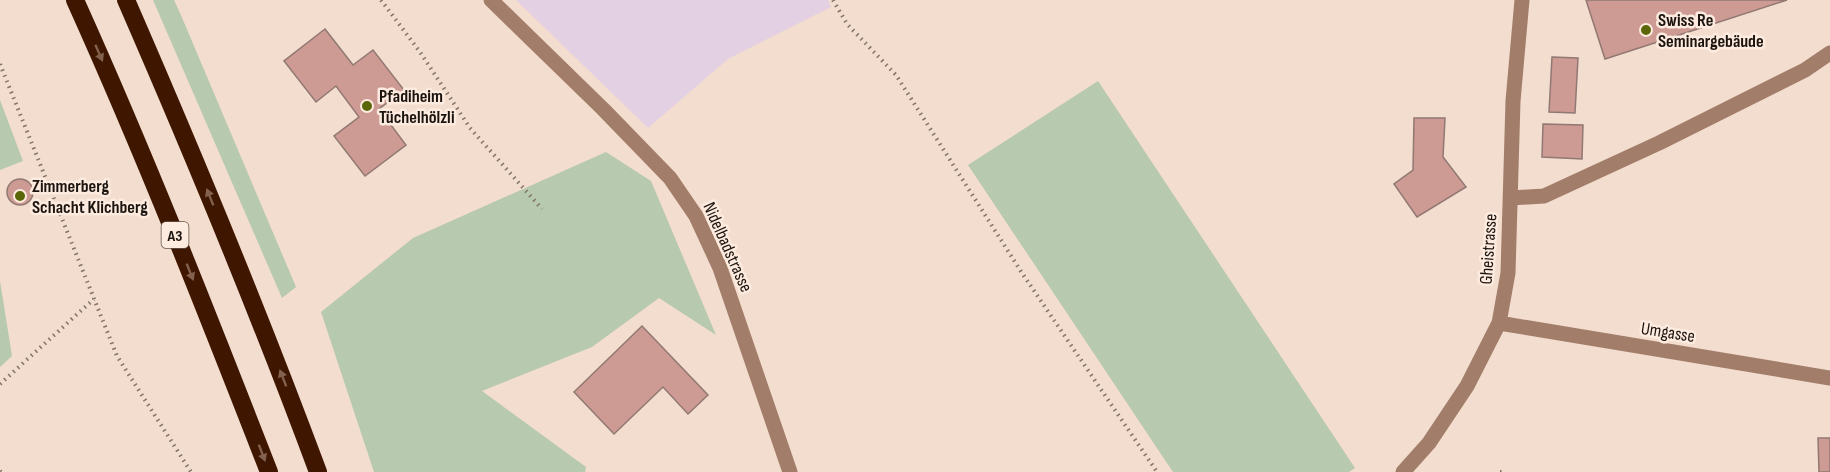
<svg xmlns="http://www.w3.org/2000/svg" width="1830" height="472" viewBox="0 0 1830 472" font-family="'Sofia Sans Condensed',sans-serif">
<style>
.education{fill:#e3d1e3}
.green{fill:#b7c9af}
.building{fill:#cd9b93;stroke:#917873;stroke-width:1.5}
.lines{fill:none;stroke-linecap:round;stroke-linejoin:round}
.path{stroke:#82746a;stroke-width:4;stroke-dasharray:1.5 4.5;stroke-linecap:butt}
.service{stroke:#a27d6a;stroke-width:15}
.minor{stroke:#a27d6a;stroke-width:15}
.motorway{stroke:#3f1700;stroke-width:18}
.oneway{fill:#82614e}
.poi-dot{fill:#5b6609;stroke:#fdebdf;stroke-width:2}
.labels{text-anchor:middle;stroke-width:5;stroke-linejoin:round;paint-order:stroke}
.shield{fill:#fdebdf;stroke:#60544d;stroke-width:1.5}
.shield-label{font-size:16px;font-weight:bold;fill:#1c140f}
.poi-label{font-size:18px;font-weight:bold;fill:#1c140f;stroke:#fdebdf;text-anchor:start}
.street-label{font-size:18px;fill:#1c140f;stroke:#fdebdf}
</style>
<rect width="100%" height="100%" fill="#f3ddce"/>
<path class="education" d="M516 0H828L831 7 728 59 648 128Z"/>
<path class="green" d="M153 0H174L180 13 296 287 282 298Z
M1098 81 1355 468 1349 472H1173L968 165Z
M0 100 23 161 0 170Z
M606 152 651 181 716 335 659 298 592 347 482 391 586 467 585 472H374L321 312 413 238Z
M0 281 12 356 0 367Z"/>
<path class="building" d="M1586 0H1787L1605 59Z
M325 29 353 65 373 50 404 90 379 109 406 145 365 176 334 136 359 117 336 86 316 102 284 61Z
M1552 57 1578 58 1575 113 1549 112Z
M1414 118H1445L1443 157 1466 187 1417 217 1394 184 1413 170Z
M1543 124 1583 125 1582 159 1542 157Z
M7 192a13 13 0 1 1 26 0a13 13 0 1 1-26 0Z
M642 326 708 395 688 414 663 387 614 434 574 392Z
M1818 438H1830V472H1819Z"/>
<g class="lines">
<path class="path" d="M381 0 420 52 470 128 542 209
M833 0 847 24 896 75 1022 273 1157 472
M0 64 117 356 191 472
M0 384 94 299
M0 471 1 472
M1500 472H1505"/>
<path class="service" d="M1511 198 1544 196 1659 143 1805 70 1830 53"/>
<path class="minor" d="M491 0 603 109 670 178 696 216 720 268 790 472
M1499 323 1830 378
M1403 472 1429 443 1467 386 1499 323 1508 273 1513 101 1522 0"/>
<path class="motorway" d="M75 0C145 155 207 313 269 472
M126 0C194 156 259 313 318 472"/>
</g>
<defs><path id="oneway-solid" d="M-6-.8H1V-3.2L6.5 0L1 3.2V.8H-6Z" transform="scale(1.5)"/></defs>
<g class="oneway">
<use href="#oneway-solid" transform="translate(99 53) rotate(66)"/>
<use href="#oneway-solid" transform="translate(210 197) rotate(-112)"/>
<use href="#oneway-solid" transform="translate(190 272) rotate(68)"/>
<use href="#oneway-solid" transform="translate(283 378) rotate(-111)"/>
<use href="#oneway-solid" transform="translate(262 453) rotate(69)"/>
</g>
<g class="poi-dot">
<circle cx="1646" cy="30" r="6"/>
<circle cx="367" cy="106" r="6"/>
<circle cx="20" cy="196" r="6"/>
</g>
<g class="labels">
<rect class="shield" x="161.5" y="222" width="27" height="26" rx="4.5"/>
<g class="shield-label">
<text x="175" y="241">A3</text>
</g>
<g class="poi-label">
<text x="1658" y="26">Swiss Re<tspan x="1658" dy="21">Seminargebäude</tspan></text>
<text x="379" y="102">Pfadiheim<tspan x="379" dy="21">Tüchelhölzli</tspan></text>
<text x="32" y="192">Zimmerberg<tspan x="32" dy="21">Schacht Klichberg</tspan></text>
</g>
<g class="street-label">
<text transform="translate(728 247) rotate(66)" y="6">Nidelbadstrasse</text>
<text transform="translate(1488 249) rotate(-86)" y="6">Gheistrasse</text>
<text transform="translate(1668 332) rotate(9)" y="6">Umgasse</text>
</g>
</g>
</svg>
